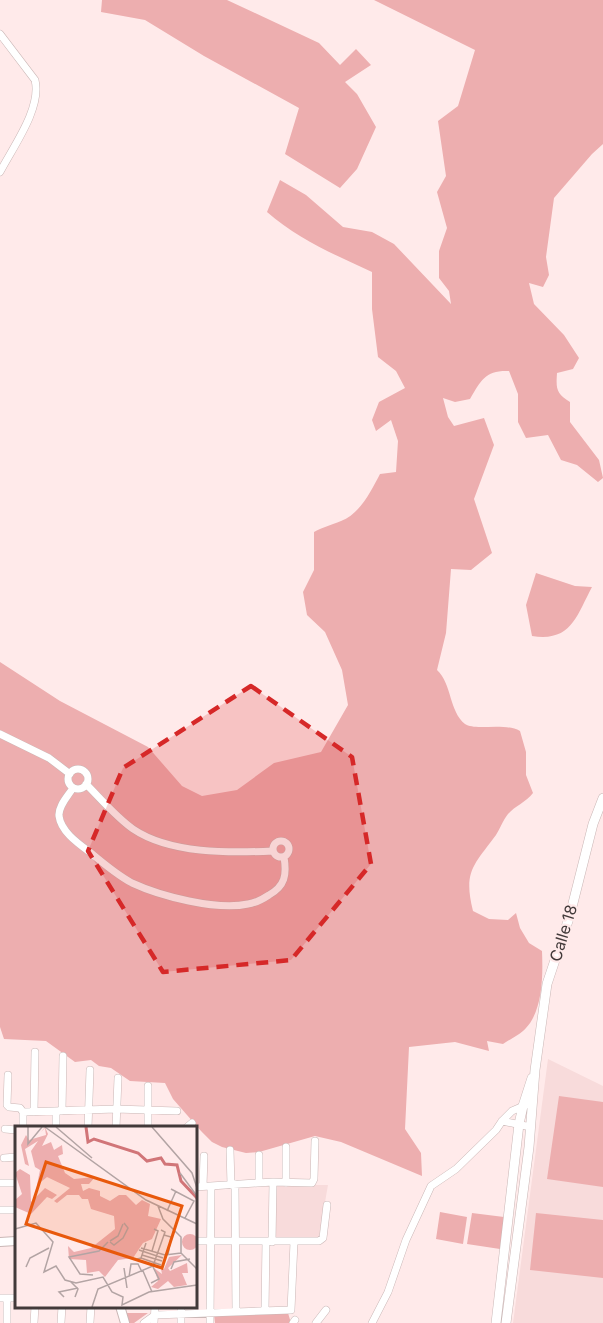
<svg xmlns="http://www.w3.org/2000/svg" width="603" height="1323" viewBox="0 0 603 1323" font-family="Inter,sans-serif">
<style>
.built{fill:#f8dbdb}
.green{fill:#edaeaf}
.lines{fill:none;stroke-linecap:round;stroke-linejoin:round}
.minor-casing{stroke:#cab7b6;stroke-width:8}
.tertiary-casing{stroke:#cab7b6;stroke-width:10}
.secondary-casing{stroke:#cab7b6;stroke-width:10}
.minor{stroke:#fff;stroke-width:7}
.tertiary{stroke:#fff;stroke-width:8}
.secondary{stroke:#fff;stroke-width:9}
.marked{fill:#d62828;fill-opacity:0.2;stroke:#d62828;stroke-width:4.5;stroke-dasharray:12 8;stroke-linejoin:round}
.labels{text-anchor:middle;stroke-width:4.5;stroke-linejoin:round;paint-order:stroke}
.street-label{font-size:16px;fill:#423a3a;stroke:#ffeaea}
.inset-river{fill:none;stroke:#d17578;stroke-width:3}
.inset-road{fill:none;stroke:#b3a4a4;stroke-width:1.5}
.view{fill:#e8590c;fill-opacity:0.15;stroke:#e8590c;stroke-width:3}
.inset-edge{fill:none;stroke:#423a3a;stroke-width:3}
</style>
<rect width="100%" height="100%" fill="#ffeaea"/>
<path class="built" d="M548 1059 603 1086V1323H513Z
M271 1185H328L318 1242H271Z"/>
<path class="green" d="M102 0H227L319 43 340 65 356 49 371 65 345 82 357 94 376 127 357 169 340 188 285 154 299 108 204 56 145 20 101 12Z
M374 0H603V144L592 154 554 198 546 257 549 275 543 287 529 283 534 304 564 335 579 358 573 369 557 373C556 389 556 393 570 402V422L599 460 603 478 598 482 577 465 561 460 548 435 526 438 518 422V394L509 371C486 370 481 380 470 399L455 402 443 398 448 417 454 426 484 418 494 445 474 499 492 553 471 570 451 569 446 633 437 670C452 684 449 711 465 724 475 731 504 722 520 731L526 752V775L533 793C526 802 515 806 508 814 503 820 500 829 496 835 474 865 463 871 473 911L489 919 508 920 516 913 520 928 529 943 542 951C543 975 543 1010 526 1028 520 1035 510 1039 503 1044L487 1041 489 1051 455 1042 409 1047 405 1129 421 1153 422 1176 341 1142 315 1136 259 1152 246 1153 222 1147 212 1142 201 1131 173 1099 165 1083 130 1081 111 1068 99 1066 91 1060 75 1062 46 1041 4 1039 0 1027V662L60 701 148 747 182 786 202 796 237 790 274 763 321 752 348 705 342 670 325 632 307 615 303 592 314 570V532C323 527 331 525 341 521 360 514 371 491 380 474L396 472 398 441 391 420 376 431 372 420 379 402 405 388 396 371 378 357 372 309V272C335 255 298 239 267 212L280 180 306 195 343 227 372 232 394 244 451 304 449 291 439 278V251L447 228 437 192 446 176 438 121 458 106 475 50Z
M536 573 575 586 592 587C576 617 571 642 532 636L526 605Z
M559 1096 603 1102V1187L547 1179Z
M440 1212 467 1217 463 1244 436 1239Z
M472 1213 504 1217 500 1249 467 1244Z
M536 1213 603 1220V1278L530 1270Z
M125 1313H148L134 1323H129Z
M288 1313 291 1323H215L214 1315Z"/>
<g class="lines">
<defs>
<path id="minor" d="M0 34 35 80C42 108 13 147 0 172
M0 734 49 758 70 774
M68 779a10 10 0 1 1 20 0a10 10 0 1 1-20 0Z
M86 784C101 799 116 817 133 829 170 854 229 853 273 851
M73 788C68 796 58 806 59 816 61 832 79 844 91 853 104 864 117 875 132 883 160 896 217 911 248 904 255 903 263 899 269 895 285 886 287 875 284 857
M273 849a8 8 0 1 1 16 0a8 8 0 1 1-16 0Z
M8 1075 7 1105 9 1107 20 1108 23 1112 116 1109 177 1111
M148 1086V1128
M62 1111 63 1056
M23 1112V1128
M34 1112 35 1052
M56 1112V1128
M502 1121 531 1127
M88 1128 90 1070
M116 1128 118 1078
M186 1128 192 1123
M5 1129 16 1130
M230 1150 231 1185
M259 1155V1183
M4 1158 16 1157
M0 1183H16
M286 1183V1147
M235 1184 236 1312
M203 1186 204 1156
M195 1187 273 1182 312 1183 314 1179 315 1141
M0 1210H16
M195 1241H319L323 1238 327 1205
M272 1242 273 1182
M0 1298H16
M7 1298V1323
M181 1306V1323
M265 1311 266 1241
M34 1323 35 1306
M61 1323 62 1306
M90 1323 91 1306
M144 1323 155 1315 291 1310 294 1242
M154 1323 155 1306
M210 1323 211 1186
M293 1323 295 1320
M316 1323 326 1310
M372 1323 388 1292 406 1240 431 1186 456 1169 496 1130 502 1121 512 1111 526 1105"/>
<path id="tertiary" d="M0 1242 16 1241
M120 1306 125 1323"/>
<path id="secondary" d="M496 1323 519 1124 523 1106 532 1078
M506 1323 529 1147 535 1070 547 984 570 915 593 824 603 798"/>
</defs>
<use href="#minor" class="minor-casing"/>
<use href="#tertiary" class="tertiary-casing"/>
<use href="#secondary" class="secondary-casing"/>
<use href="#minor" class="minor"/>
<use href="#tertiary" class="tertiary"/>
<use href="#secondary" class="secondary"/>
</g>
<path class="marked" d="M251 686 352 757 371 864 291 960 163 972 88 851 123 768Z"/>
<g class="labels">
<g class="street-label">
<text transform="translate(563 933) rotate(-73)" y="6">Calle 18</text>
</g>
</g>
<g transform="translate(15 1126)">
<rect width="182" height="182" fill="#ffeaea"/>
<path d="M30 1 33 8 27 20 36 16 39 24 47 19 48 28 43 30 50 47 59 53 80 51 74 58H66L68 65 74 62 85 65V70L95 75 104 69H111L121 79 127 74 135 78 133 90 146 93 137 113 128 117 118 132 103 134 90 151 84 145 72 147 71 134 54 133 53 120 59 126 76 122 100 103 99 90 76 83 73 73H67L64 69H52L42 77 39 75 55 62 32 51 22 59 25 44 20 41 16 25 23 15 10 23 14 40 10 38 6 19 11 9 14 14 31 9 30 2 26 6ZM5 43 15 49 16 76 30 62 42 69 37 73 32 71 16 88 0 81V74L7 68 0 47ZM167 116a8 8 0 1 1 16 0a8 8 0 1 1-16 0ZM167 129 153 142 155 145 172 137 173 147H167L172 159 159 161 153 155 143 163 136 161 143 155 139 142 147 148 146 143H149L154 131Z" fill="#edaeaf"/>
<path class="inset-river" d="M71 1 73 16 79 13 123 27 132 35 146 32 150 38 162 39 166 55 182 72"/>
<path class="inset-road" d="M13 1V18L27 1M30 1 131 74 182 98M41 1 77 32M137 1 177 47 182 62M165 47 182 70M156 63 179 75 170 92M143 80 148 93 166 111V127M152 85 161 65M0 103 21 97 38 116 29 146 41 140 50 154 61 157 88 151 97 166 108 171 107 179 134 166 182 159M149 109 156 111 153 129M95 115 103 110 108 98M95 116 99 119 108 112 113 102 109 97M126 122 150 129 166 127M124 124 148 132M137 125 143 105 139 103M166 127 182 143M127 129 147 135M126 132 146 139M122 133 126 132 131 117M11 141 15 132 34 122M109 142 112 162M156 143 159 136 175 133M128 145 137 166M78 149 65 148 54 131 84 125 93 116M114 151 116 138H123L127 146M55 155 63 163 60 171M136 157 144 153 138 141M49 171 44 166 63 162M77 181 83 163 138 140 150 106 146 104"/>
<path class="view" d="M31 36 167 80 147 142 11 98Z"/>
<rect width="182" height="182" class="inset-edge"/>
</g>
</svg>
